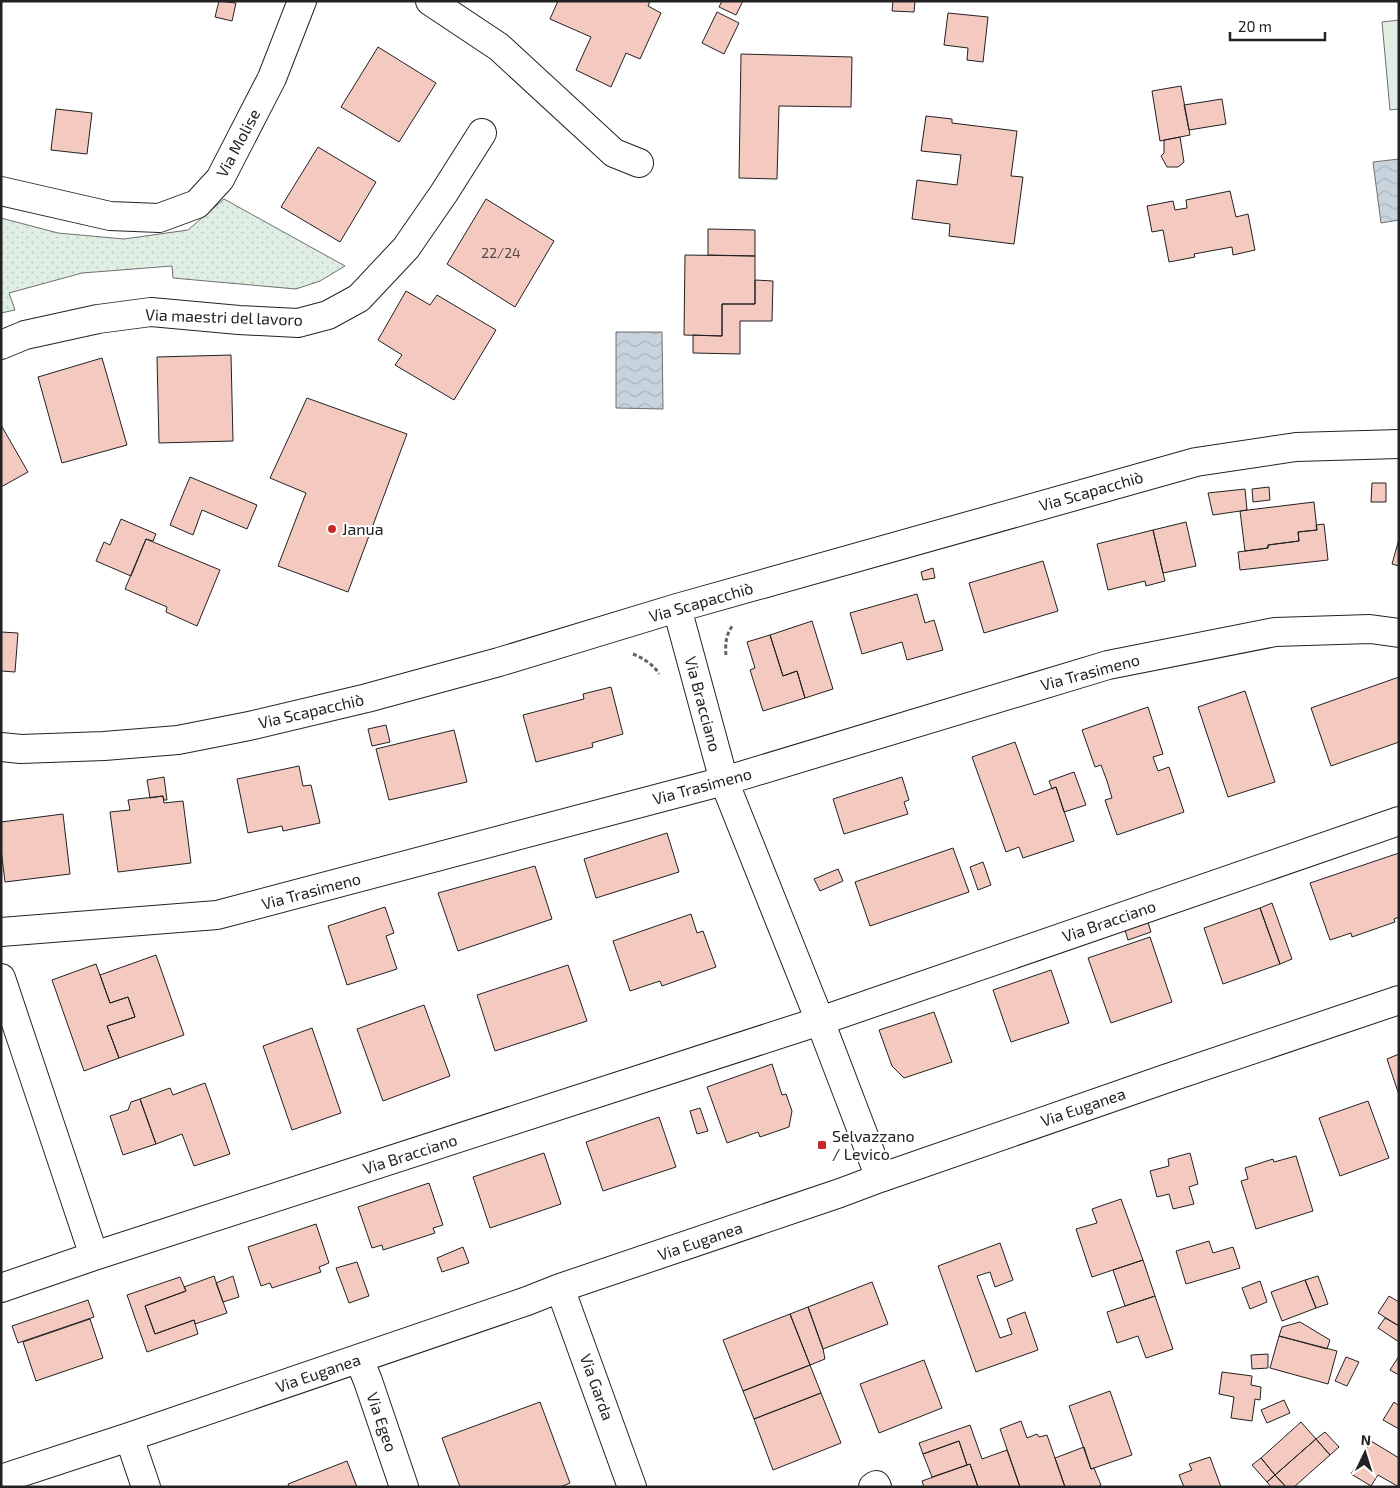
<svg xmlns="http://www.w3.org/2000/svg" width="1400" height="1488" viewBox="0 0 1400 1488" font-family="'Exo 2',sans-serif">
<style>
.green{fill:url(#green-dots);stroke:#6f6f6f}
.pitch{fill:#e0efe3;stroke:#6f6f6f}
.water{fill:url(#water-waves);stroke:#6f6f6f}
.building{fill:#f3c9c0;stroke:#222}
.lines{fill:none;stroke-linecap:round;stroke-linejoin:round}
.minor-casing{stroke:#222;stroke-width:30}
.path{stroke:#646464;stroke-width:3;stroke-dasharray:4 2.5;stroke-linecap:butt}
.minor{stroke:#fff;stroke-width:28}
.poi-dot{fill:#c62828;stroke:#fff;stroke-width:2}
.labels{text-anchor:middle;stroke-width:4;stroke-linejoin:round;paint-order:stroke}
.number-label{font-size:14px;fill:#564c4a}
.street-label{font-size:16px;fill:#222;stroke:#fff}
.poi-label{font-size:16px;fill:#222;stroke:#fff;text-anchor:start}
</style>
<defs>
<pattern id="green-dots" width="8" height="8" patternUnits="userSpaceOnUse" patternTransform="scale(1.25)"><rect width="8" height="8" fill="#e0efe3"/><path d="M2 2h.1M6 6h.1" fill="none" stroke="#c0cdc2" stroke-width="1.8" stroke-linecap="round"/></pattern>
<pattern id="water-waves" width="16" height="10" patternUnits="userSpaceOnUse" patternTransform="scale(1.25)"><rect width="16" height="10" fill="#c7d3dd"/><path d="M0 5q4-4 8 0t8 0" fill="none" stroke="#abb5bd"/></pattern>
</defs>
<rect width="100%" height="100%" fill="#fff"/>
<path class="green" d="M224 199 345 266 320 281 296 289 173 278 172 266 82 273 9 293 15 310 1 313V218L58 233 124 239 188 230Z"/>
<path class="pitch" d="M1399 20V109L1390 110 1382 22Z"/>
<path class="water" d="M1399 159V220L1381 223 1373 162Z
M616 332H662L663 409 616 408Z"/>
<path class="building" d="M219 1 236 3 232 21 215 17Z
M558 1H650L648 6 661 13 640 59 626 53 611 87 576 70 591 37 550 19Z
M722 1H743L736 15 719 7Z
M893 1H915L914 12 892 11Z
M717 12 739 23 724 54 702 43Z
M948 13 988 17 983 62 967 60 968 48 944 45Z
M378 47 436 83 399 142 341 107Z
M741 54 852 57 851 107 779 106 777 179 739 178Z
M1181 86 1190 135 1160 141 1152 91Z
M1222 99 1226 124 1189 130 1184 105Z
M56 109 92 113 87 154 51 150Z
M926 116 952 119V123L1017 131 1011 176 1023 177 1014 244 949 236 950 224 912 219 917 180 957 185 961 155 921 151Z
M1180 137 1184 162 1178 167H1167L1161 156 1164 153V140Z
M318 147 376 182 340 242 281 207Z
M1230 191 1236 217 1248 214 1255 250 1233 255 1232 247 1194 254 1195 257 1169 262 1163 230 1152 232 1147 206 1173 201 1175 210 1187 208 1186 200Z
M486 199 554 241 515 307 447 264Z
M708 229 755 230V256L708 255Z
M685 255 755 256V304H722V336L684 335Z
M755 280 773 281 772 321H740V354L693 353V335L722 336V304H755Z
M406 291 430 305 437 295 496 330 454 400 395 365 402 355 378 340Z
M231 355 233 441 159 443 157 357Z
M102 358 127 445 62 463 38 377Z
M307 398 407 434 348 592 278 566 306 493 270 478Z
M1 425 28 472 1 487Z
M190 477 257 505 247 529 202 510 193 535 170 525Z
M1372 483H1386V502H1371Z
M1269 487 1270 500 1253 502 1252 489Z
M1245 489 1247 510 1213 515 1208 493Z
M1314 502 1317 530 1298 532 1299 541 1268 545V548L1245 551 1240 511Z
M121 519 156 534 153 541 146 539 131 576 96 561 104 542 110 545Z
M1186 522 1196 566 1163 573 1153 530Z
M1324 524 1328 560 1240 570 1238 552 1268 548V545L1299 541 1298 532 1317 530 1316 525Z
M1153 530 1165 581 1146 586 1145 581 1108 590 1097 544Z
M146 539 220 570 197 626 166 612 167 607 125 589Z
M1399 539V566L1392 564Z
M1043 561 1058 611 984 633 969 583Z
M933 568 935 578 923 580 921 572Z
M917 594 925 623 934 620 943 650 907 660 902 642 862 654 850 613Z
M812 621 833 689 805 698 797 671 783 676 770 635Z
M1 632 18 633 15 672 1 671Z
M770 635 783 676 797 671 805 698 763 711 750 670 755 668 747 642Z
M1399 677V742L1331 766 1311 708Z
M611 687 623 734 592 743 593 747 536 762 523 715 584 699 583 694Z
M1245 691 1275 782 1228 797 1198 707Z
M1148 707 1163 754 1153 757 1158 771 1169 767 1184 812 1117 835 1105 800 1112 798 1107 781 1101 765 1095 767 1082 730Z
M386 725 390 742 372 746 368 729Z
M454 730 467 782 389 800 376 749Z
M1015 742 1034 795 1056 787 1074 841 1023 858 1019 847 1006 852 972 757Z
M299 766 303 786 311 785 320 823 283 831 282 826 248 833 237 779Z
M1074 772 1086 805 1064 812 1056 787 1052 789 1049 781Z
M164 777 167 800H164L163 796 150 798 147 780Z
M902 777 909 800 904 802 908 814 844 834 833 799Z
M163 796 164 803 183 801 191 863 118 872 110 812 130 810 128 800Z
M63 814 70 874 5 882 1 849V822Z
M667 833 679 872 596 898 584 859Z
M953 848 969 892 870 926 855 882Z
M1399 853V917L1394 919 1395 922 1352 937 1351 933 1330 940 1310 883Z
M983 862 991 885 978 890 970 867Z
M535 866 552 919 458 951 438 893Z
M838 869 843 881 820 891 814 879Z
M1272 903 1292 959 1280 964 1260 908Z
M385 907 394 933 386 936 397 969 347 985 328 926Z
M1260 908 1280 964 1223 984 1204 928Z
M691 914 697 933 703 931 716 967 662 986 660 981 630 991 613 941Z
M1147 919 1151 932 1128 940 1124 927Z
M1150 937 1172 1002 1111 1023 1088 958Z
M156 955 184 1035 119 1058 107 1026 135 1017 128 997 110 1003 100 975Z
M96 964 110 1003 128 997 135 1017 107 1026 119 1058 84 1071 52 980Z
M568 965 587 1021 495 1051 477 995Z
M1051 970 1069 1023 1011 1042 993 990Z
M424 1005 450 1076 383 1101 357 1029Z
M934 1012 952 1062 904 1078 892 1066 879 1030Z
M312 1028 341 1113 292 1130 263 1046Z
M1399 1054V1095L1387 1059Z
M772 1064 782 1095 786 1094 792 1111 789 1127 760 1137 758 1132 727 1143 707 1087Z
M205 1083 230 1154 194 1166 182 1134 156 1144 140 1099 170 1088 173 1095Z
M140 1099 156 1144 123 1155 110 1116 128 1110 131 1102Z
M1368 1101 1389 1158 1340 1176 1319 1118Z
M700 1108 708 1131 697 1134 690 1111Z
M659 1117 676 1167 603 1191 586 1142Z
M544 1153 561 1204 490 1228 473 1177Z
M1190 1153 1198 1184 1189 1187 1194 1204 1173 1209 1169 1194 1157 1197 1150 1171 1169 1166 1168 1159Z
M1296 1156 1313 1211 1256 1229 1241 1181 1248 1179 1245 1168 1273 1159 1274 1162Z
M429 1183 443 1225 433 1228 435 1233 383 1250 382 1245 372 1248 358 1207Z
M1121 1199 1143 1260 1092 1277 1076 1229 1097 1223 1092 1209Z
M316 1224 329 1263 319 1267 321 1272 272 1288 270 1283 261 1286 248 1247Z
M1209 1241 1213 1253 1233 1247 1240 1268 1186 1284 1176 1251Z
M1000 1243 1013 1280 995 1287 990 1272 977 1276 1000 1338 1012 1334 1007 1319 1025 1312 1038 1350 976 1372 938 1266Z
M463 1247 469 1263 442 1272 437 1258Z
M1143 1260 1155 1296 1125 1306 1113 1270Z
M357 1262 369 1296 349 1303 336 1268Z
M214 1276 227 1313 195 1324 194 1320 155 1334 145 1306 186 1291 184 1287Z
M233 1276 239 1297 223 1302 216 1283Z
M1318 1276 1328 1304 1316 1308 1305 1280Z
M180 1277 186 1291 145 1306 155 1334 194 1320 198 1334 147 1352 127 1295Z
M1305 1280 1316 1308 1282 1321 1271 1292Z
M1260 1281 1267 1302 1250 1309 1242 1288Z
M872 1282 888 1324 823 1349 808 1307Z
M1155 1296 1173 1349 1146 1358 1138 1336 1117 1343 1107 1312Z
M1389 1296 1399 1302V1326L1378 1313Z
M88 1300 94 1317 18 1343 12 1326Z
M808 1307 823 1349 825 1359 810 1365 790 1314Z
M790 1314 810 1365 743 1391 723 1340Z
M1385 1318 1399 1326V1342L1378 1328Z
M90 1319 103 1358 36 1381 23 1342Z
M1300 1322 1330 1340 1327 1349 1279 1336 1282 1327Z
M1279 1336 1337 1351 1328 1384 1270 1368Z
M1268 1354V1368L1252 1369 1251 1355Z
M1399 1356V1375L1390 1370Z
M1346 1357 1359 1362 1347 1386 1335 1381Z
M924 1360 942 1408 879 1433 860 1384Z
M810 1365 821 1393 754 1419 743 1391Z
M1222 1372 1252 1376 1251 1385 1261 1387 1260 1400 1255 1399 1252 1421 1231 1418 1234 1397 1219 1394Z
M1110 1391 1132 1455 1091 1469 1069 1406Z
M821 1393 841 1443 773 1470 754 1419Z
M1284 1400 1290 1413 1267 1423 1261 1410Z
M540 1402 570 1483 560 1487H460L442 1438Z
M1394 1402 1399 1406V1429L1383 1420Z
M1021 1421 1027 1438 1037 1434 1039 1437 1047 1435 1065 1487H1020L1000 1429Z
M1301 1422 1316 1439 1275 1475 1261 1458Z
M970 1425 982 1459 1007 1450 1020 1487H978L970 1464 967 1465 959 1441 923 1454 919 1443Z
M1325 1432 1339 1447 1330 1455 1316 1439Z
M1316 1439 1330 1455 1294 1487H1286L1275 1475Z
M959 1441 967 1465 932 1477 923 1454Z
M1371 1441 1399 1458V1487L1378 1475 1371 1486 1351 1474Z
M1084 1447 1091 1469 1094 1468 1101 1485 1097 1487H1065L1055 1458Z
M1210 1457 1221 1487H1184L1179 1475 1192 1470 1189 1464Z
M1261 1458 1275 1475 1267 1482 1252 1465Z
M347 1461 357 1487H289L288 1484Z
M970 1464 978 1487H924L922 1481Z
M1275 1475 1286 1487H1271L1267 1482Z"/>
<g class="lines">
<defs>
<path id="minor" d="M430 1 499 47 614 153 639 163
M1 191 110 216 159 218 197 204 220 179 272 78 302 1
M1 345 25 335 98 319 151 312 239 320 298 323 328 315 359 298 406 248 444 193 482 133
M677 608 724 781 820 1021 880 1178
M1 747 21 749 104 746 178 740 249 726 367 698 499 662 677 608 1196 462 1296 447 1399 444
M1 932 217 915 724 781 1108 665 1275 632 1370 629 1399 633
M1 978 94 1256
M1 1288 94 1256 820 1021 1399 821
M560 1288 632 1487
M359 1359 368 1381 404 1487
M129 1437 146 1487
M1 1479 129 1437 527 1301 560 1288 840 1193 880 1178 1165 1079 1399 1000
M873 1487 876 1485 877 1487"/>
</defs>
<use href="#minor" class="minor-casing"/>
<path class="path" d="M633 654C643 658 654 665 659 674
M726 655C725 644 726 634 733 625"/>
<use href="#minor" class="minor"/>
</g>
<g class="poi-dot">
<circle cx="332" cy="529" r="5"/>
<rect x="817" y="1140" width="10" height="10" rx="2.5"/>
</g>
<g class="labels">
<g class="number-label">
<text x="501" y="258">22/24</text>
</g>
<g class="street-label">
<text transform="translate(238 143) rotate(-62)" y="6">Via Molise</text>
<text transform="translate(224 317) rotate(2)" y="6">Via maestri del lavoro</text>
<text transform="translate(1091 491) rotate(-16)" y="6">Via Scapacchiò</text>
<text transform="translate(701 602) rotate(-16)" y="6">Via Scapacchiò</text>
<text transform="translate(1090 672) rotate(-15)" y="6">Via Trasimeno</text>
<text transform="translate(703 704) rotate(75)" y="6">Via Bracciano</text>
<text transform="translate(311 711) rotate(-13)" y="6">Via Scapacchiò</text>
<text transform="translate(702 786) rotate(-15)" y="6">Via Trasimeno</text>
<text transform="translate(311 891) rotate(-15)" y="6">Via Trasimeno</text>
<text transform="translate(1109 921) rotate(-19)" y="6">Via Bracciano</text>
<text transform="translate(1083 1107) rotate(-19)" y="6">Via Euganea</text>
<text transform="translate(410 1154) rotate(-18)" y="6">Via Bracciano</text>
<text transform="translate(700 1241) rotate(-19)" y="6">Via Euganea</text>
<text transform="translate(318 1373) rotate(-19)" y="6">Via Euganea</text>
<text transform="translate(597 1387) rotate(70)" y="6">Via Garda</text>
<text transform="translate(382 1422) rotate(71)" y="6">Via Egeo</text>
</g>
<g class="poi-label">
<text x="342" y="535">Janua</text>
<text x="832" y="1142">Selvazzano<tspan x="832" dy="18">/ Levico</tspan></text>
</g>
</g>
<rect width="1400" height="1488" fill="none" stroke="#222222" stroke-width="5"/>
<g transform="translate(1365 1453) rotate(4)" stroke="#ffffff" stroke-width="4" paint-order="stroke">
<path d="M0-4L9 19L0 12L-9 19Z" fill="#222222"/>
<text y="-8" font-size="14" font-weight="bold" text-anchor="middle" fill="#222222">N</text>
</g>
<path d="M1230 32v8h95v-8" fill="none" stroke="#222222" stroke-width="2.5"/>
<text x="1238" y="32" font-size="15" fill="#222222" stroke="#ffffff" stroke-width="4" paint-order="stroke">20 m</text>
</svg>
